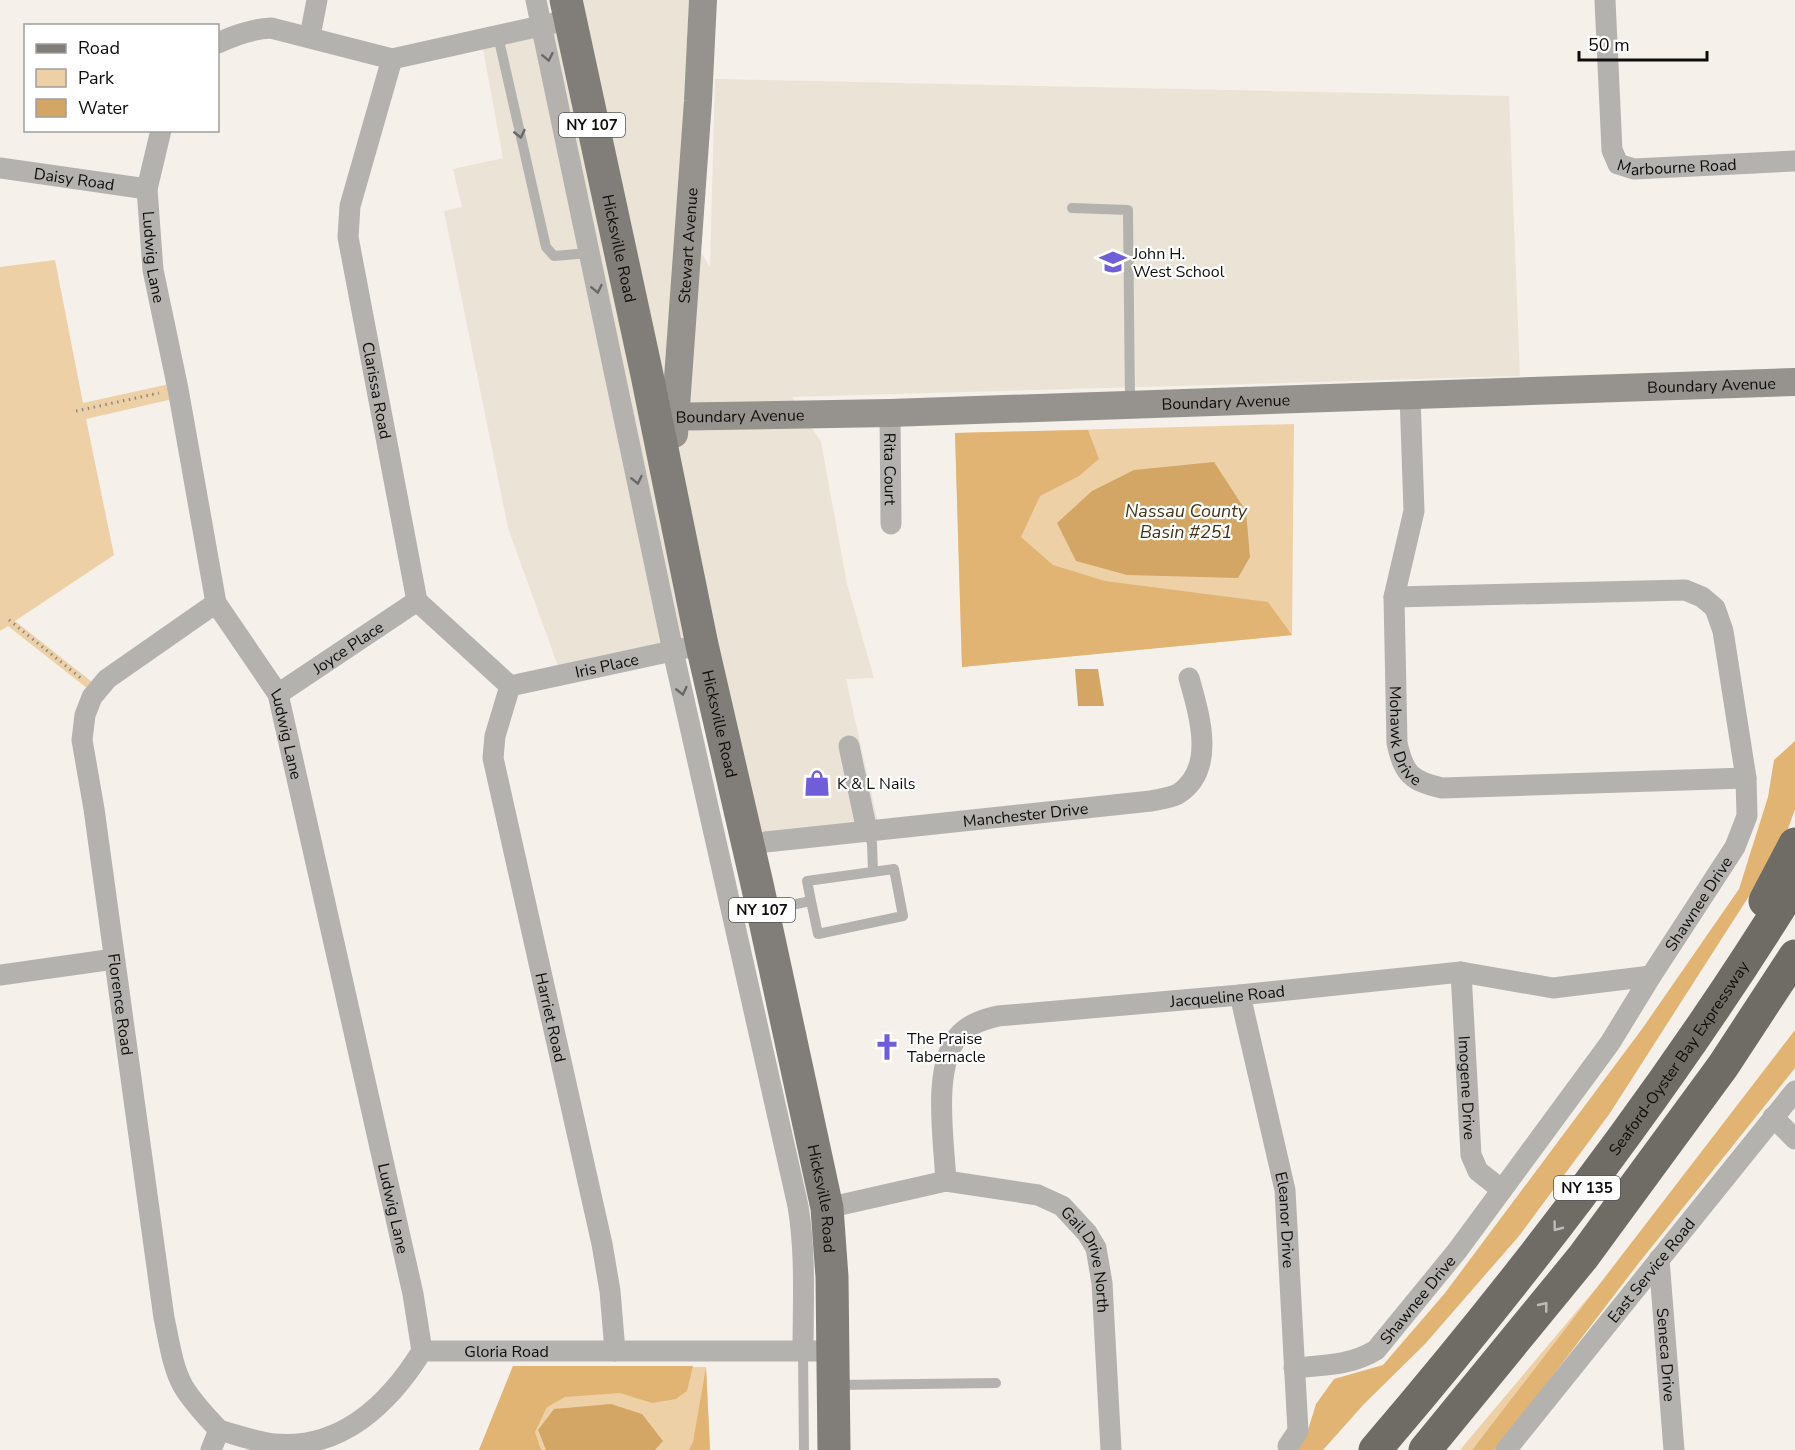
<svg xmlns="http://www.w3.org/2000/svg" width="1795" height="1450" viewBox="0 0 1795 1450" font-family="'Nunito Sans',sans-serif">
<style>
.built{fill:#ebe3d6}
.green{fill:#eed0a7}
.forest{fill:#e1b473}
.water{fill:#d3a666}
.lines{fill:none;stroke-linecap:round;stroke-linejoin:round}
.path{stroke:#8d8985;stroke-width:3;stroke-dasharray:1.5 4.5;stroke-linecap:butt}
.lane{stroke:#b4b2af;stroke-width:10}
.street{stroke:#b4b2af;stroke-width:21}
.secondary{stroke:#96938f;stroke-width:28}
.primary{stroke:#817e79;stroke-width:33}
.highway{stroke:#6f6b65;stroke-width:33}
.oneway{stroke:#696865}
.oneway2{stroke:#bebcba}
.labels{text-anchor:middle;stroke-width:4.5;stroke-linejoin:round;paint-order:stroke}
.shield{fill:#fff;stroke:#565654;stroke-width:1.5}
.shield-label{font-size:15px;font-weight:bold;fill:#0e0d0b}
.street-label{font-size:16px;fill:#0e0d0b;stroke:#fff}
.poi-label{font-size:16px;fill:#0e0d0b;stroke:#fff;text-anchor:start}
.water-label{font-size:18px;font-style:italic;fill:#463216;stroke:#fff}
</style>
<rect width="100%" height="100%" fill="#f5f0ea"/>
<path class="built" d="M574 0H689L679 215 710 267 715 79 1509 96 1520 376 792 397 821 442 847 584 874 678 846 679 879 827 757 838 711 635 559 669 508 528 444 211 462 207 453 169 503 158 483 49 579 28Z"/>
<path class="green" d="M55 260 83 403 174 383 177 398 86 419 114 555 15 621 92 682 88 689 8 626 0 631V267Z
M1294 424 1292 635 962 667 955 433Z
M1603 1280 1472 1450H1460L1470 1438Z
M513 1366 706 1367 710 1450H479Z"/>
<path class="forest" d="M1088 430 1099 459 1079 476 1040 496 1021 537 1053 565 1105 581 1268 602 1292 635 962 667 955 433Z
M1795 741V809L1783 843 1610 1113 1519 1236 1425 1344 1364 1404 1323 1450H1286L1308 1430 1316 1404 1334 1379 1383 1365 1445 1293 1642 1029 1739 889 1768 797 1774 760Z
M1795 1030V1068L1638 1264 1505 1438 1495 1450H1472Z
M513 1366H693L687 1391 676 1399 652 1403 620 1393 565 1397 547 1407 535 1432 541 1450H479Z
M706 1367 710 1450H689L693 1442Z"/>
<path class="water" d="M1214 462 1246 511 1250 557 1238 578 1127 575 1076 561 1057 523 1092 491 1134 470Z
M1075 669H1098L1104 706H1078Z
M611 1404 642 1414 663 1441 655 1450H546L538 1430 554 1409Z"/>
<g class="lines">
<path class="path" d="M76 411 159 393
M9 620 82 679"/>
<path class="lane" d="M498 36 546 247 554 256 589 253
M1072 208 1128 210 1130 404
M867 831 872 843 873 872
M766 910 811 901 807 881 894 869 903 916 818 934 811 901
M803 1351 804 1450
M837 1385 996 1383"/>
<g class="street">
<path d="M536 0 673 651 798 1206C806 1254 803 1303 803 1351"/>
<path id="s1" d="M1605 0 1612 150 1618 164 1634 169 1795 161"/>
<path d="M310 36 317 0"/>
<path d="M218 43C235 35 252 29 271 28L392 59 554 23"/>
<path id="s2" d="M392 59 350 206 348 237 417 601 510 686"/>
<path id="s3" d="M161 130 147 189 153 270 178 389 216 603 278 694 413 1294 422 1351"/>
<path id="s4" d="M0 168 147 189"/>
<path id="s5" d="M1410 395 1414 511 1394 597 1397 743C1404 774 1411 781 1442 788L1746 778"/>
<path id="s6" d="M890 413 891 524"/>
<path id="s7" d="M216 603 107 679 92 697 85 715 82 740 94 809 164 1318C169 1340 172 1366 183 1386 193 1403 207 1417 219 1430"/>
<path id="s8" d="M510 686 495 736 493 758 602 1244 610 1291 615 1351"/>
<path id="s9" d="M510 686 686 648"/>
<path id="s10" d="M278 694 417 601"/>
<path d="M849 746 867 831"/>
<path id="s11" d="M747 844 1151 801C1160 799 1170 798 1178 794 1217 769 1199 714 1189 678"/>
<path id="s12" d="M1461 972 1471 1155 1478 1171 1502 1190"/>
<path d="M0 975 114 959"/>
<path id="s13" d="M1240 995 1285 1190 1298 1431 1288 1446"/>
<path d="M1773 1117 1795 1139"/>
<path id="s14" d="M946 1181C944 1141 931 1063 961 1033 971 1023 985 1019 998 1016L1240 995 1461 972 1553 988 1651 976"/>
<path id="s15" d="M827 1208 946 1181 1038 1195 1062 1206 1087 1233 1096 1248 1102 1283 1111 1450"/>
<path id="s16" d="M1659 1259 1674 1450"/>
<path id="s17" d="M1294 1368C1323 1365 1350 1366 1376 1350L1457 1251 1610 1043 1651 976 1735 847 1747 816 1746 778 1723 631 1715 608 1702 597 1685 590 1394 597"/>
<path id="s18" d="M219 1430C237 1435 256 1442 274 1444 341 1450 389 1404 422 1351H816"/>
<path d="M211 1450 219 1430"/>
<path id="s19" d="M1506 1450 1795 1091"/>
</g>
<g class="secondary">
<path id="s20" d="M656 417 890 413 1795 382"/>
<path id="s21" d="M674 434 698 101 703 0"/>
</g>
<path class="primary" id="s22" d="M566 0 647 375 702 645 757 884 827 1208 832 1277 834 1450"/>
<g class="highway">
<path d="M1765 901 1795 844"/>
<path id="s23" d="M1375 1450C1528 1271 1671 1084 1795 883"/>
<path d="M1425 1450 1583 1257 1723 1066 1795 956"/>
</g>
</g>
<defs><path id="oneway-chevron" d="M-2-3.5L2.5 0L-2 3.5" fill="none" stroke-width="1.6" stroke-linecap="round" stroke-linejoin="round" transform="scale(1.5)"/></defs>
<g class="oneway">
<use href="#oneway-chevron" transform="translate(548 57) rotate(78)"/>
<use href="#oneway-chevron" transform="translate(520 134) rotate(77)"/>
<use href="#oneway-chevron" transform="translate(597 289) rotate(78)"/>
<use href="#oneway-chevron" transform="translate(637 480) rotate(78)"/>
<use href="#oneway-chevron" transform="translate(682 691) rotate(77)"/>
</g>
<g class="oneway2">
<use href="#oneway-chevron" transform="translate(1557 1227) rotate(127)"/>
<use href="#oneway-chevron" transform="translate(1544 1306) rotate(-51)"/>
</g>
<defs>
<symbol id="school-bare" viewBox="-9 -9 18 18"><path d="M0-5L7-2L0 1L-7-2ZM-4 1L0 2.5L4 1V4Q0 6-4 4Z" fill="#6f5ed8" stroke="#fff" stroke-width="2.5" paint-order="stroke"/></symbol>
<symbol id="shop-bare" viewBox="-9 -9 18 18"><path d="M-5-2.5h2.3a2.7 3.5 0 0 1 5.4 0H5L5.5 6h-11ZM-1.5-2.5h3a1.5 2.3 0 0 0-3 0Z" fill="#6f5ed8" stroke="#fff" stroke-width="2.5" paint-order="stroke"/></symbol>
<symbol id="church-bare" viewBox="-9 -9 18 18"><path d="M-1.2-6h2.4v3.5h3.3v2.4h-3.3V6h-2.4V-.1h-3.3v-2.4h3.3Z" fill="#6f5ed8" stroke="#fff" stroke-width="2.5" paint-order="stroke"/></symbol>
</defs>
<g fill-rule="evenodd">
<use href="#school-bare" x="1094" y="243" width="38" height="38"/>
<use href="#shop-bare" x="798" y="764" width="38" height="38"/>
<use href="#church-bare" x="868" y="1028" width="38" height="38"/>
</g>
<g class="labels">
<g class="shield">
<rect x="559" y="113" width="66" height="24" rx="4.5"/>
<rect x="729" y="898" width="66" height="24" rx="4.5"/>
<rect x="1554" y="1176" width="66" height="24" rx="4.5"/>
</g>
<g class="shield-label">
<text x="592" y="130">NY 107</text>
<text x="762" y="915">NY 107</text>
<text x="1587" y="1193">NY 135</text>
</g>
<g class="street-label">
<text dy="6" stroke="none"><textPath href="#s1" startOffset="225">Marbourne Road</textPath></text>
<text dy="6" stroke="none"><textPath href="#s4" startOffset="75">Daisy Road</textPath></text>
<text dy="6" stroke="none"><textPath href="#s21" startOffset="189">Stewart Avenue</textPath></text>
<text dy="6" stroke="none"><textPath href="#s22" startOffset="254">Hicksville Road</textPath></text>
<text dy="6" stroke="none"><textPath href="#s3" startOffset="129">Ludwig Lane</textPath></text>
<text dy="6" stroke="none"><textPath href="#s20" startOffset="1056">Boundary Avenue</textPath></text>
<text dy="6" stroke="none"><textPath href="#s2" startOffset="340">Clarissa Road</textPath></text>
<text dy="6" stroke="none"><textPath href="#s20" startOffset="570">Boundary Avenue</textPath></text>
<text dy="6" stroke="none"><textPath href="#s20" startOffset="84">Boundary Avenue</textPath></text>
<text dy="6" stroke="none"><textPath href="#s6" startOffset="56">Rita Court</textPath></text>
<text dy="6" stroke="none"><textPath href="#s10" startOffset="84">Joyce Place</textPath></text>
<text dy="6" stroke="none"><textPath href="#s9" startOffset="99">Iris Place</textPath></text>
<text dy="6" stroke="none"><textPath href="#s22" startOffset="740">Hicksville Road</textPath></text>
<text dy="6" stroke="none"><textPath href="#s5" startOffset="345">Mohawk Drive</textPath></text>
<text dy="6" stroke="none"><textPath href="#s3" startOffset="632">Ludwig Lane</textPath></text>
<text dy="6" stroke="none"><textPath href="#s11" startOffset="280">Manchester Drive</textPath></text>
<text dy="6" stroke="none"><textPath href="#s17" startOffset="636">Shawnee Drive</textPath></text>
<text dy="6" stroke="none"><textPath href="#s14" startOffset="424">Jacqueline Road</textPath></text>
<text dy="6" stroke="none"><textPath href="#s7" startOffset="468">Florence Road</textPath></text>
<text dy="6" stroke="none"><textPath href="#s8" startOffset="340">Harriet Road</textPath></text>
<text dy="6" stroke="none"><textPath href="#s23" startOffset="496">Seaford-Oyster Bay Expressway</textPath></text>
<text dy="6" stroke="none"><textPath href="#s12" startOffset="116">Imogene Drive</textPath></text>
<text dy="6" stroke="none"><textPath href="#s22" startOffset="1226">Hicksville Road</textPath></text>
<text dy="6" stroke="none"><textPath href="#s3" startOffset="1118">Ludwig Lane</textPath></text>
<text dy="6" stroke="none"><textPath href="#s13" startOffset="230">Eleanor Drive</textPath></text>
<text dy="6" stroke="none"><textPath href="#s15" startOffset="303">Gail Drive North</textPath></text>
<text dy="6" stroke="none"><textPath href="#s19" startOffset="231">East Service Road</textPath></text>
<text dy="6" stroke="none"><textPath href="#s17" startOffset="150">Shawnee Drive</textPath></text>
<text dy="6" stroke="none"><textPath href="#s18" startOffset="326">Gloria Road</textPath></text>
<text dy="6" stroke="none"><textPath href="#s16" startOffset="96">Seneca Drive</textPath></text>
</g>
<g class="poi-label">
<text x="1133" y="259">John H.<tspan x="1133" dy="18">West School</tspan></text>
<text x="837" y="789">K &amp; L Nails</text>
<text x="907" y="1044">The Praise<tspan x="907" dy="18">Tabernacle</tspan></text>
</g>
<g class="water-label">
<text x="1186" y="517">Nassau County<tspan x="1186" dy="21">Basin #251</tspan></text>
</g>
</g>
<rect x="24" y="24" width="195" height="108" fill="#ffffff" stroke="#9f9e9d" stroke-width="1.5"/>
<rect x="36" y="44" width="30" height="9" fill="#817e79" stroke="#9f9e9d" stroke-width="1.5"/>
<text x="78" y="54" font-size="18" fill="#0e0d0b">Road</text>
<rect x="36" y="69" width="30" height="18" fill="#eed0a7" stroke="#9f9e9d" stroke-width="1.5"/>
<text x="78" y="84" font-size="18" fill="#0e0d0b">Park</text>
<rect x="36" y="99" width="30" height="18" fill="#d3a666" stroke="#9f9e9d" stroke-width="1.5"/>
<text x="78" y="114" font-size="18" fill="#0e0d0b">Water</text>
<path d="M1579 51v9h128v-9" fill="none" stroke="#0e0d0b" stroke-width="3"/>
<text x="1588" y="51" font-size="18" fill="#0e0d0b" stroke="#ffffff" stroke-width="4.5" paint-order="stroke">50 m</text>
</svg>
